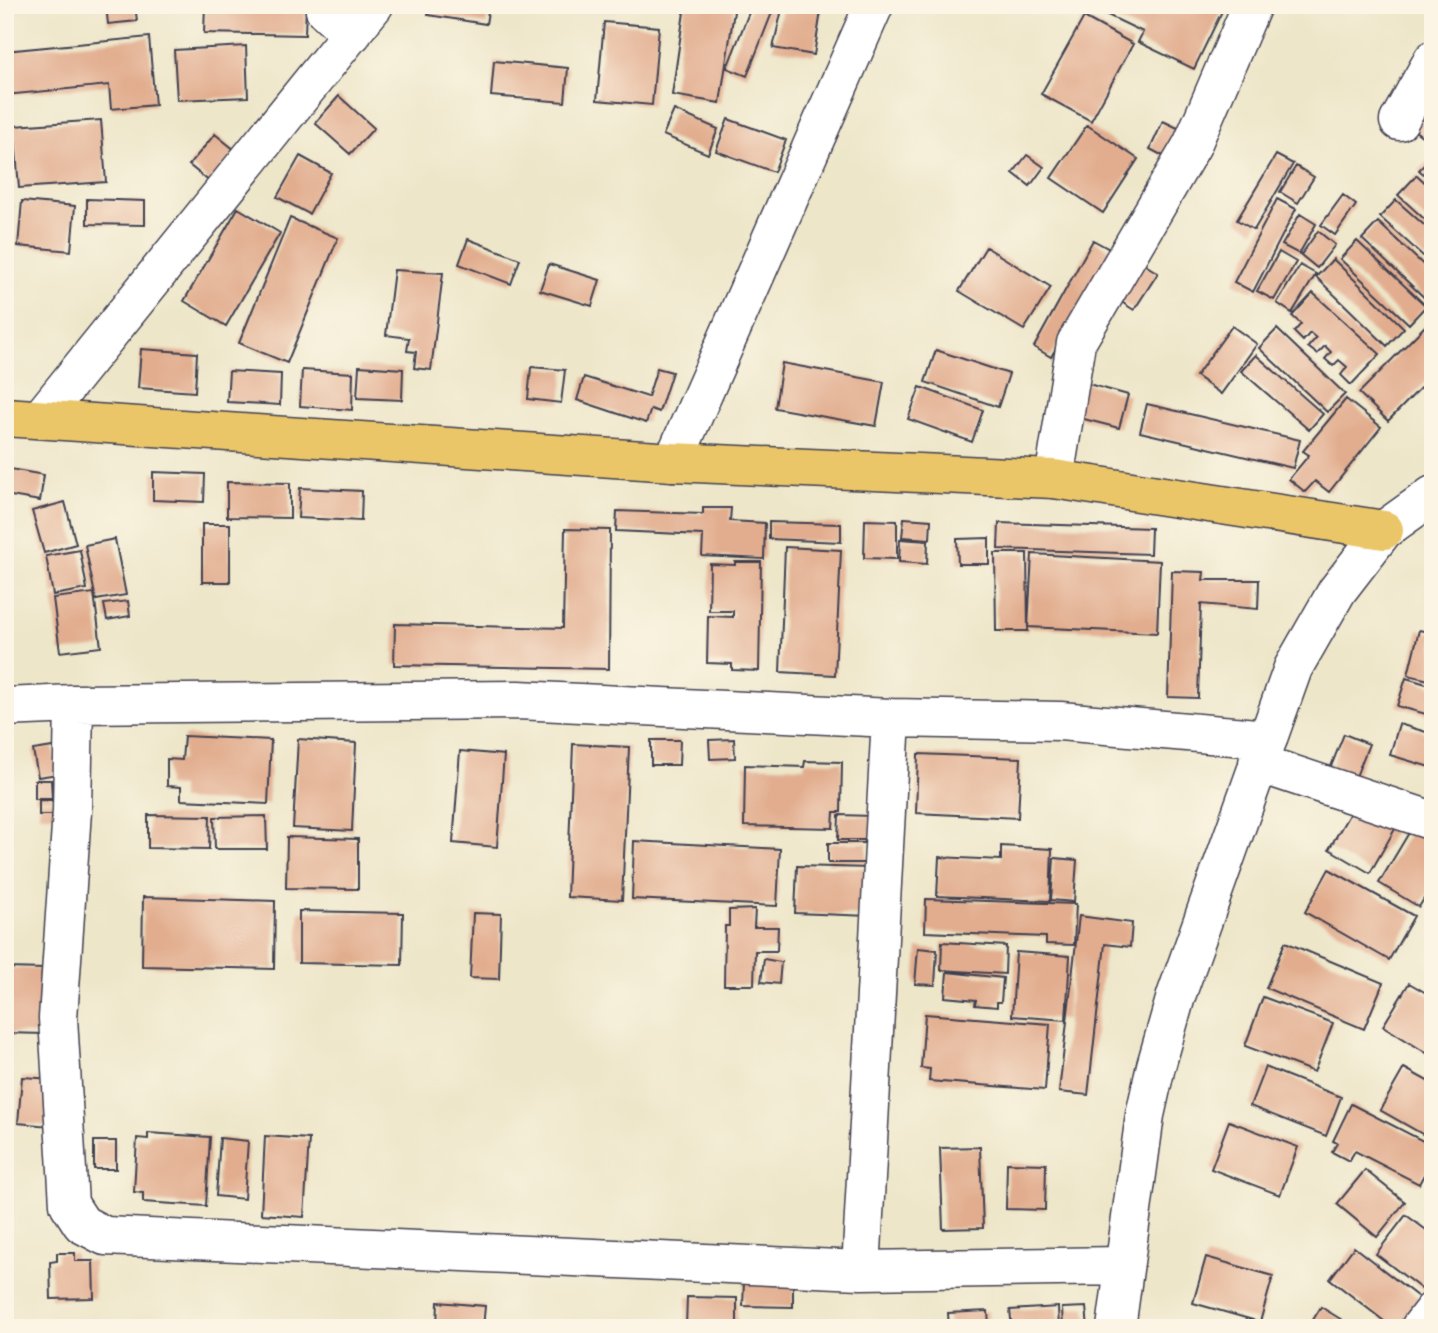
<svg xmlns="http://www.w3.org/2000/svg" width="1438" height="1333" viewBox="0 0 1438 1333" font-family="Sriracha,sans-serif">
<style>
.building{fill:#e2ad8f}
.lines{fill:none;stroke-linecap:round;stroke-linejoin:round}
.minor-casing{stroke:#403f50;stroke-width:41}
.major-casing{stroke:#403f50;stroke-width:41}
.minor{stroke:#fff;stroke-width:38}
.major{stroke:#ebc669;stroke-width:38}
</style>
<rect width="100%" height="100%" fill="#fcf5e5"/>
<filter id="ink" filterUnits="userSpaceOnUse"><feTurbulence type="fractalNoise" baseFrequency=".0143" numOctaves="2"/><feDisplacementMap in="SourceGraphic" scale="14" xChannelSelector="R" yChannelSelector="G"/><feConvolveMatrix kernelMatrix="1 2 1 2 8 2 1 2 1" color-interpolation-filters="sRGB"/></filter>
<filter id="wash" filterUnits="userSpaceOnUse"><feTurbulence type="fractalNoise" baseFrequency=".00686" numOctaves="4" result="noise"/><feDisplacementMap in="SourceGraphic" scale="28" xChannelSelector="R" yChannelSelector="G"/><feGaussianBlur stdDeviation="1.57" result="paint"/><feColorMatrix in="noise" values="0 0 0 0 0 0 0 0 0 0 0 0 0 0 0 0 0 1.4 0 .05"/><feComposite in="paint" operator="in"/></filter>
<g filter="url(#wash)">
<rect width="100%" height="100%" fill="#ede6c9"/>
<g id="blocks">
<path class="building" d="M106 5H135L137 21 108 24Z
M205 5H306L305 35 204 33Z
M430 5H489L486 24 428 15Z
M685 5H735L720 103 672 95Z
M752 5H775L747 76 727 68Z
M783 5H822L814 55 773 48Z
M1101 5H1225L1194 69 1138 42 1143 32 1099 11Z
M1084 17 1133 44 1091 121 1041 94Z
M604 22 659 27 652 105 597 100Z
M149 37 155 105 111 109 109 85 5 95V51Z
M246 46 248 97 177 100 174 50Z
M494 61 568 68 565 102 491 96Z
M339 96 374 128 350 154 315 123Z
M1433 106V130L1426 139 1414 130Z
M674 110 718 129 708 154 663 135Z
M728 119 786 140 774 172 716 151Z
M101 120 106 182 19 188 14 126Z
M1163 121 1182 130 1169 159 1150 149Z
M1087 125 1138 159 1103 213 1051 178Z
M215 134 236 151 210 182 189 165Z
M1027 155 1044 167 1030 186 1013 173Z
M1276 155 1293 164 1254 230 1237 220Z
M300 156 331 173 309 214 277 197Z
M1433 156V183L1419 170Z
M1296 166 1314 177 1298 203 1280 192Z
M1417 175 1433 190V227L1398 195Z
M1343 195 1356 205 1335 235 1321 225Z
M87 199 145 201V225L87 224Z
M1277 199 1296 209 1253 292 1234 282Z
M1396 200 1433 233V265L1380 217Z
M22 201 75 206 71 251 18 246Z
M5 204H13V244H5Z
M238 208 280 233 226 326 184 301Z
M1300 214 1316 224 1299 254 1282 245Z
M290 218 338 238 287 363 239 343Z
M1378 222 1433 274V298L1429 302 1362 239Z
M1318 231 1335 245 1317 268 1301 255Z
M468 239 520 259 511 284 459 264Z
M1093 240 1111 250 1051 357 1034 347Z
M1357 241 1426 306 1409 324 1340 259Z
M986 247 1051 287 1024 330 959 291Z
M1279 252 1296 262 1274 300 1257 291Z
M1333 259 1404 328 1387 346 1316 277Z
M1139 261 1158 273 1134 310 1115 298Z
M549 264 600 280 592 306 540 290Z
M1300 265 1316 274 1292 313 1277 303Z
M394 270 443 273 431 370 414 368 416 352 407 351 409 338 386 335Z
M1313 293 1380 354 1351 385 1341 375 1347 367 1339 360 1333 366 1325 359 1331 352 1325 346 1317 354 1308 347 1316 338 1310 333 1303 341 1294 332 1301 324 1292 316Z
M1433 318V375L1388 421 1359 393Z
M1232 326 1257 344 1221 394 1196 376Z
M1277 329 1345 394 1327 412 1259 348Z
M141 349 197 353 195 392 138 388Z
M936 350 1009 374 998 407 925 382Z
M1256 355 1323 414 1309 430 1241 371Z
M782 363 884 382 876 426 775 408Z
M359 366 403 369 402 400 357 398Z
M531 367 565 370 561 403 528 399Z
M657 368 672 372 659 412 651 409 646 423 577 400 584 377 648 397Z
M302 370 353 373 352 410 300 406Z
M229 371 281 374 280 405 227 402Z
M1085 383 1128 395 1119 428 1076 417Z
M920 387 983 410 972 442 908 419Z
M1346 399 1381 427 1329 492 1315 481 1305 492 1289 479 1309 455 1303 451Z
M1147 404 1300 440 1293 468 1140 432Z
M5 468 44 475 40 501 5 495Z
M153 472 205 474 204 502 153 500Z
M227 482 290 483V518L227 517Z
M300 488 362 491 361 521 298 518Z
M65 502 76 544 44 553 32 511Z
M703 508H731L730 521 765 523 764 559 702 556 703 535 616 531 617 511 703 514Z
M904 518 931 520 930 539 902 537Z
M865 520 897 521V559L864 558Z
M769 522 841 524V542L769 539Z
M999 523 1151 528 1150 554 998 549Z
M202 524H230V582H202Z
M565 529 610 530 609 669 394 665 395 624 563 628Z
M989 538V564H958L957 539Z
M115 539 126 595 96 600 85 545Z
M900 539 928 541 927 564 899 562Z
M785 547 841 550 835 675 780 672Z
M80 550 87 589 53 595 46 556Z
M995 553H1027L1028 631H996Z
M1032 554 1160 561 1157 633 1028 627Z
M735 562H761L759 671 732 670V664L707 663 708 616 733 617V611H709L710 564 735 565Z
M1172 571 1204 572 1203 580H1259L1258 609 1201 604 1198 698 1168 697Z
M94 593 101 647 60 652 53 598Z
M128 601 130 616 107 620 104 604Z
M1419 630 1433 633V681L1408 675Z
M1406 678 1433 686V716L1397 706Z
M1399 724 1433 734V768L1390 755Z
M1344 734 1369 744 1355 779 1330 769Z
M184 736 271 740 268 804 181 800V787L167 786V759L182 760Z
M298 739 356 743 352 831 293 828Z
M734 739 735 758 710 759 709 740Z
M651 740H680L679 765H651Z
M573 744 629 747 622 900 567 897Z
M53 747 58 774 38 777 33 750Z
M460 751 504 755 497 847 453 843Z
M918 754 1021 758 1018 818 916 813Z
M805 761 842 762 841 812H834L833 828 744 826 745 765 804 767Z
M35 780H51L52 799H35Z
M39 800 56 801V815H39Z
M1354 806 1395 829 1370 873 1329 849Z
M148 815 210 816 209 849 148 848Z
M839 815 872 816V840H838Z
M266 816 267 849H215L214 817Z
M1410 831 1433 844V884L1419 907 1379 883Z
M287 837 358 839V889L286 888Z
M634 841 780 849 777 906 632 899Z
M828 843H867V863H828Z
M1001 846 1052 849 1050 901 937 896 939 857 1001 860Z
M1054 858 1077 860 1074 902 1051 900Z
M797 866 870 868 869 916 795 913Z
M1329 869 1414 916 1389 960 1305 912Z
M143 897 275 901 274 969 142 966Z
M926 899 1076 904 1074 945 1046 944V937L925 932Z
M755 909 754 927H778L777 951H755L754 985H724L725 926H729V910Z
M299 911 403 913 402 965 299 963Z
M473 913 501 914 499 979 470 978Z
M1079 916 1132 923 1130 947 1105 944 1088 1095 1059 1092Z
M942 942 1006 946 1005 974 941 970Z
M1285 942 1383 983 1364 1029 1266 988Z
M918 948 937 950 935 985 915 984Z
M1016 952 1070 956 1066 1020 1012 1016Z
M764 959 781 962 779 984 761 982Z
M5 968 46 969 45 1034 5 1033Z
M947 972 1003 978 1001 1002H997V1007L975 1005 976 1000 945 997Z
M1409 983 1433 997V1057L1383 1026Z
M1263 997 1333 1023 1314 1072 1245 1046Z
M925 1014 1050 1024 1045 1090 929 1081 930 1069 921 1068Z
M1265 1067 1341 1097 1326 1136 1250 1106Z
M1404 1068 1433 1084V1140L1380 1110Z
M22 1077 53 1079 49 1126 18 1123Z
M1351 1104 1433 1146V1158L1419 1184 1355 1151 1349 1161 1332 1152 1337 1143 1333 1141Z
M1229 1121 1298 1147 1280 1195 1211 1169Z
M148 1133 210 1137 206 1206 143 1202V1193L134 1192 137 1138 148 1139Z
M265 1136 309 1139 304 1217 261 1214Z
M220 1138 248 1141 244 1199 216 1196Z
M94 1141H116V1169H94Z
M980 1147 983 1228 943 1229 940 1148Z
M1007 1163 1046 1164 1045 1210 1006 1209Z
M1365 1170 1405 1202 1377 1237 1337 1204Z
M1406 1215 1433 1235V1298L1376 1254Z
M1354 1247 1427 1304 1408 1328H1393L1330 1279Z
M57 1253H75V1261H93L94 1298 51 1299 50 1262 57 1261Z
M1206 1257 1273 1276 1260 1322 1193 1303Z
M744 1282 793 1284V1307L743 1306Z
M687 1297 737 1298V1328H686Z
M438 1302 485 1306 483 1328H437Z
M1058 1307 1059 1328H1012L1010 1310Z
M1086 1307 1088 1328H1063L1062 1308Z
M1321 1307 1355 1328H1308Z
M988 1311 989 1328H949L948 1313Z"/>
</g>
</g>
<g filter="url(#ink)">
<use href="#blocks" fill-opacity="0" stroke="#403f50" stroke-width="2"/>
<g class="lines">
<defs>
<path id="minor" d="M326 5 325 10 352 34
M1399 121 1433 60
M40 419 374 5
M673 462 874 5
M1054 479 1076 343 1192 145 1252 5
M74 704 72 811 58 1018 69 1204 82 1224 105 1236 861 1270 1122 1266
M5 707 74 704 518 700 891 718 1060 721 1268 739
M1258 763 1433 821
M861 1270 891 718
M1116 1328 1145 1115 1156 1066 1176 996 1293 668 1337 591 1384 530 1433 495
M1420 1328 1433 1311"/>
<path id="major" d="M5 417 673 462 1054 479 1384 530"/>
</defs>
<use href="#minor" class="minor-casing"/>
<use href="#major" class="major-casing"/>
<use href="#minor" class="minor"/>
<use href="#major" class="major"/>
</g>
</g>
<rect width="1438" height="1333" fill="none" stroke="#fcf5e5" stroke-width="28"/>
</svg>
